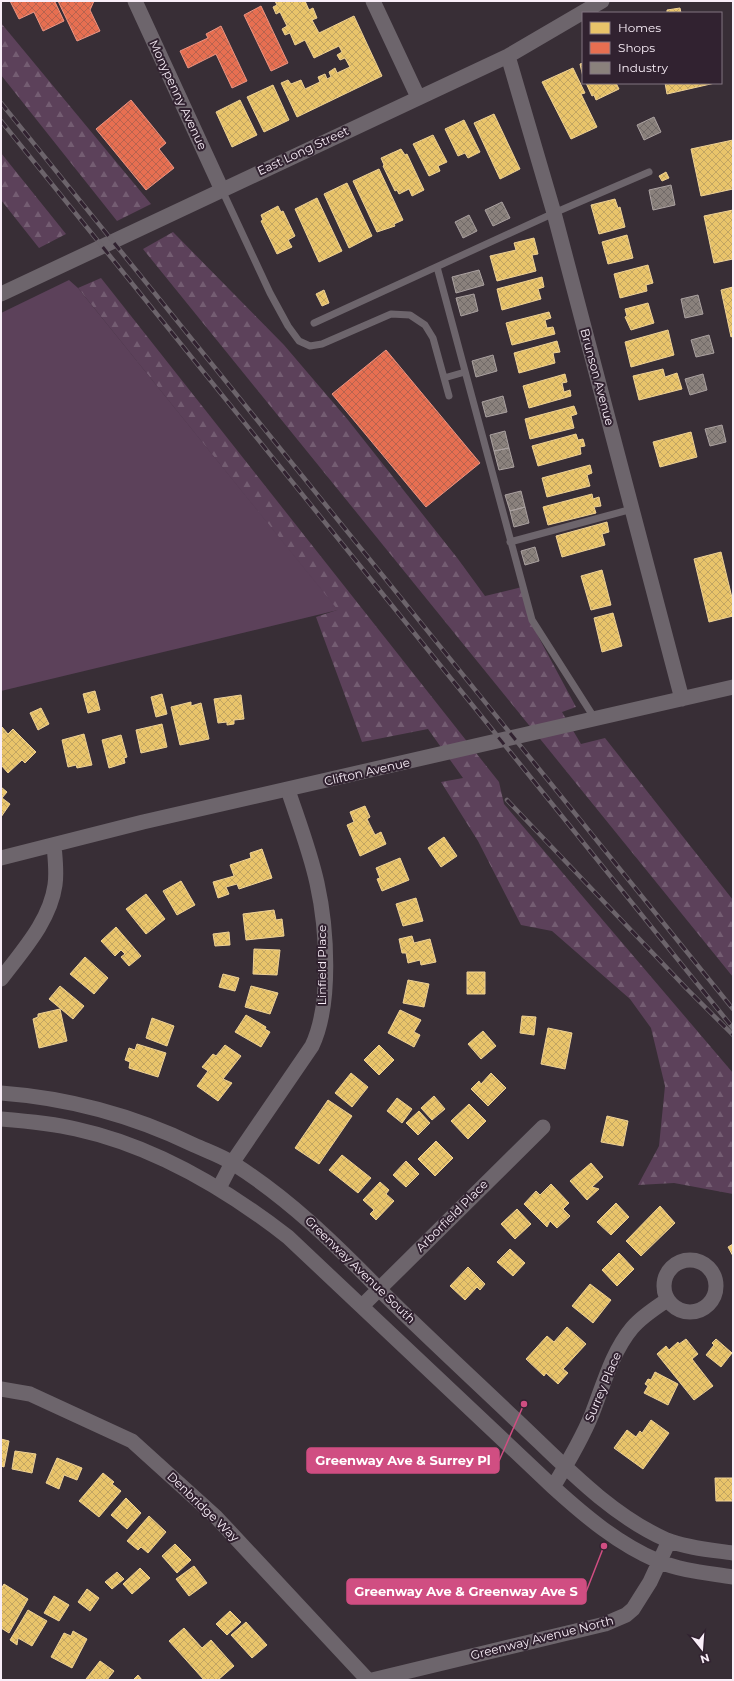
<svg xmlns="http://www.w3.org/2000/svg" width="734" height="1681" viewBox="0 0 734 1681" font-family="Montserrat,sans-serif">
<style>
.forest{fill:url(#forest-firs)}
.park{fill:#5c415a}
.homes{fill:url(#homes-cross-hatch);stroke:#eed195}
.shops{fill:url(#shops-cross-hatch);stroke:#ec9583}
.industry{fill:url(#industry-cross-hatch);stroke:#aba2a1}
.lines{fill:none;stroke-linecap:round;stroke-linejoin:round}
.service{stroke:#6d656c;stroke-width:7}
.minor{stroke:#6d656c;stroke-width:15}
.rail-casing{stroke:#6c646b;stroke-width:4.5}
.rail{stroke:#312230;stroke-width:3;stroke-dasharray:9;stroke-linecap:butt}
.labels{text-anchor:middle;stroke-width:4;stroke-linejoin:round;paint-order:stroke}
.street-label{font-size:12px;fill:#f9eef8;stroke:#312230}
.leader{fill:none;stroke:#d04e82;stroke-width:1.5}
.callout-dot{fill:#d04e82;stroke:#312230;stroke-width:1.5}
.callout{fill:#d04e82;stroke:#d04e82;stroke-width:1.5}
.callout-label{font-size:13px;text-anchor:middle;font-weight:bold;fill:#fff}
</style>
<defs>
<pattern id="forest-firs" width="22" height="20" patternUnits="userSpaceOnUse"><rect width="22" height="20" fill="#5c415a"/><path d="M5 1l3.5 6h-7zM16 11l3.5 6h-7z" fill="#745d72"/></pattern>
<pattern id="homes-cross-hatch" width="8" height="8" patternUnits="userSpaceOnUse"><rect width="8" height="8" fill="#e9c46a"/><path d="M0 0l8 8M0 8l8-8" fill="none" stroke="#c2a562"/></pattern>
<pattern id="shops-cross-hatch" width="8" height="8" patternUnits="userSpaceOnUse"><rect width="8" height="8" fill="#e76f51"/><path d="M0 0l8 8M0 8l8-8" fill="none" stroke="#b8634f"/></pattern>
<pattern id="industry-cross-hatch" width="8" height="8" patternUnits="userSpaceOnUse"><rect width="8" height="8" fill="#8a817c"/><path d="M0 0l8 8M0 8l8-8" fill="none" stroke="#716a68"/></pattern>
</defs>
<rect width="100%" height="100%" fill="#382e36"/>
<path class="forest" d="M1 23 151 204 117 221 1 75Z
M1 153 66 234 39 248 1 200Z
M173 232 284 345 348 420 458 559 485 596 522 587 538 636 576 707 562 712 581 744 605 738 733 900V977L143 249Z
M101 278 499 782 504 804 733 1073V1194L674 1183 638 1185 659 1146 665 1086 651 1028 630 999 552 931 521 925 478 841 441 782 463 778 428 729 362 742 316 617 337 610 78 288Z"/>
<path class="park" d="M69 280 78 288 338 610 1 691V313Z"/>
<path class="homes" d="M275 1H305L309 10 313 8 317 18 312 20 319 33 354 16 382 76 297 117 281 83 288 80 291 84 301 80 305 89 320 82 318 77 325 74 327 79 331 77 329 72 335 68 337 73 350 67 345 58 340 60 337 55 342 52 339 46 314 58 305 40 295 45 290 33 285 35 282 29 287 26 280 12 276 14 273 7 277 5Z
M680 8 681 13H667V10Z
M583 63V77L580 64Z
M573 68 585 93 581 94 597 127 571 139 542 82Z
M586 83H616L619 89 596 100 594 95 592 96Z
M665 83H715L667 94Z
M273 85 289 120 264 132 247 97Z
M240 100 257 135 232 147 216 112Z
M494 114 520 169 500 179 474 123Z
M464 120 480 152 468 158 465 153 458 156 445 129Z
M433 135 447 162 438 166 440 171 429 176 413 144Z
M733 140V189L701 196 691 149Z
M401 149 405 155 407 154 424 190 412 196 409 189 399 194 397 190 395 191 383 166 384 165 381 158Z
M379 169 403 220 394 224 395 226 377 232 353 181Z
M666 172 669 178 662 181 659 176Z
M347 183 372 236 349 248 324 194Z
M317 198 342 251 319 262 295 209Z
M615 199 618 208 620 207 625 227 599 234 591 205Z
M278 206 281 212 283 211 295 236 288 240 292 247 277 254 261 221 263 220 261 215Z
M733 210V259L714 263 704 216Z
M627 235 633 258 608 264 602 242Z
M534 238 538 254 532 255 536 271 497 281 490 256 516 250 514 243Z
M648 265 653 283 646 285 647 291 620 298 614 274Z
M542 277 544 287 538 289 541 299 502 310 497 289Z
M733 287V336L731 337 721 290Z
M324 290 329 303 322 306 316 294Z
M648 303 654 323 631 330 625 317 627 316 625 309Z
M549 312 551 318 545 320 547 328 553 327 555 334 512 345 506 323Z
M668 330 674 355 631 367 625 342Z
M557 341 560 352 553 353 555 363 519 373 514 353Z
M663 369 665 377 677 373 682 389 639 400 633 376Z
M565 374 567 382 562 383 564 392 570 390 571 396 529 408 523 386Z
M574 406 577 414 571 416 574 428 530 439 525 419Z
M691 432 697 457 660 467 653 442Z
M576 434 578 440 583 439 585 446 580 447 581 454 538 466 532 446Z
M590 465 592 473 587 475 590 486 547 497 542 478Z
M592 494 593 499 599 497 601 506 594 507 596 513 548 525 543 507Z
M607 522 609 532 602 534 605 545 562 557 556 536Z
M721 552 733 602V616L709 622 694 559Z
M602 570 611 605 591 610 581 576Z
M613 613 622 646 602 652 594 618Z
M95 691 100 710 88 713 83 694Z
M162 694 167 714 156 717 151 697Z
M241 695 244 719 234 720V724L227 725V722L218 723 214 699Z
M191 702V706L201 703 209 739 180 745 171 707Z
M41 708 49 724 38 730 30 713Z
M162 724 167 747 141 753 136 730Z
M2 727 8 734 13 729 36 752 25 763 22 760 8 773 1 765Z
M84 734 92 765 77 768 76 765 68 767 62 740Z
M121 735 127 757 124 758 125 763 109 768 102 740Z
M1 787 7 792 2 798 10 804 1 817Z
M365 806 370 817 367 819 375 835 381 832 386 844 360 856 347 825 354 822 350 812Z
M444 837 457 856 441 867 428 848Z
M262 849 272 878 239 889 237 884 226 887 229 894 218 898 213 882 234 876 230 865 251 858 250 853Z
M400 858 409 880 382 891 377 879 380 878 376 868Z
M181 881 195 905 177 915 163 891Z
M146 894 165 919 146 934 126 909Z
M416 898 423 921 403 926 396 904Z
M274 910 276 920 282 919 284 936 246 940 243 914Z
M116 927 141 956 129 966 121 957 125 954 121 950 115 956 101 941Z
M229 932 230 945 215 946 213 934Z
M412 936 414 943 430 939 436 962 421 965 420 960 408 963 406 953H402L399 939Z
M254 949 280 950 277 975 253 974Z
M85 957 108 978 94 994 70 974Z
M467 972H485V994H467Z
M223 974 239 978 235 991 219 987Z
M408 980 429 984 424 1007 403 1003Z
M60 986 84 1006 73 1019 49 999Z
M251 986 278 993 270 1014 245 1007Z
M60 1009 67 1041 39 1048 33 1019 38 1017V1014Z
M400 1010 421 1020 414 1032 420 1035 414 1047 388 1033Z
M246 1015 266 1027 265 1029 270 1032 261 1047 235 1032Z
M522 1016 536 1017 534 1035 520 1033Z
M152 1018 174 1026 167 1046 146 1038Z
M548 1028 572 1033 565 1069 541 1064Z
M483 1031 496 1046 481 1059 468 1044Z
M137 1044 166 1053 158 1077 129 1068 130 1062 125 1060 129 1048 135 1050Z
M225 1045 241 1056 223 1079 232 1083 218 1101 197 1086 208 1071 202 1067 213 1054 216 1056Z
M379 1045 394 1060 379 1075 364 1060Z
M351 1073 368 1087 352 1107 335 1093Z
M491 1073 506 1088 488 1106 471 1089 479 1081 481 1084Z
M434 1096 445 1109 432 1120 421 1108Z
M397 1098 412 1109 402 1123 387 1111Z
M328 1100 352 1116 319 1164 295 1148Z
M469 1104 486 1121 468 1139 451 1121Z
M419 1111 430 1123 418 1135 406 1123Z
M607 1116 628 1121 623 1146 601 1142Z
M436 1141 453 1158 435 1176 418 1159Z
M342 1155 371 1178 358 1193 329 1170Z
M406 1161 419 1174 406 1187 393 1175Z
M591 1163 603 1177 592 1187 599 1189 587 1200 570 1181Z
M380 1182 389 1190 386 1194 394 1201 376 1220 370 1214 374 1210 363 1200Z
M551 1184 569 1203 563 1209 570 1216 557 1228 550 1221 547 1227 524 1204 536 1191 540 1195Z
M616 1203 629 1217 611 1235 597 1222Z
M660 1206 675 1223 641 1256 626 1241Z
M517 1209 531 1224 515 1239 501 1224Z
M733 1244V1256L728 1247Z
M510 1249 525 1263 513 1276 497 1262Z
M619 1253 634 1269 617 1286 602 1270Z
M468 1267 485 1284 480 1290 477 1287 465 1300 450 1286Z
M590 1284 611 1300 593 1323 572 1306Z
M567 1327 586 1344 563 1369 568 1373 558 1384 546 1373 544 1376 526 1359 547 1336 554 1342Z
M686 1339 698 1354 692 1359 713 1386 694 1400 657 1354 666 1346 669 1350 678 1342 679 1344Z
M716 1339 732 1353 721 1367 706 1355 714 1345 712 1343Z
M655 1372 678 1384 668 1405 644 1393 648 1386 645 1384 648 1379 651 1380Z
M651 1420 669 1433 643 1469 614 1448 627 1430 636 1437 640 1431 642 1433Z
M1 1439 9 1441 4 1467 1 1466Z
M15 1451 36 1454 32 1473 12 1469Z
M57 1458 82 1468 77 1480 64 1475 59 1489 46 1483Z
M103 1473 114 1482 112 1484 121 1491 99 1517 79 1501Z
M715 1478H733V1501H716Z
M126 1498 141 1513 127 1529 111 1515Z
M149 1516 166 1532 148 1553 141 1547 138 1550 127 1541Z
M175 1544 191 1560 177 1573 162 1556Z
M194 1566 207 1583 189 1596 176 1579Z
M140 1568 150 1578 132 1594 123 1584Z
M117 1572 124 1579 112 1589 105 1582Z
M4 1584 28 1599 9 1633 1 1628V1589Z
M87 1589 99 1598 90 1611 78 1602Z
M54 1596 69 1605 59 1621 44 1613Z
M28 1610 47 1621 32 1646 18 1638 17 1645 10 1640Z
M230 1611 241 1622 227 1635 216 1624Z
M246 1622 267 1645 252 1658 231 1635Z
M184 1628 202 1648 211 1640 234 1666 218 1680H204L169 1641Z
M73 1631 87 1639 72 1668 51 1657 64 1633 71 1636Z
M100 1661 114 1671 107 1680H88L86 1679Z
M138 1675 142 1680H133Z"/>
<path class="shops" d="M10 1H52L55 2 64 21 43 31 34 12 19 19Z
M58 1H94L90 10 100 31 77 41Z
M261 6 288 63 271 71 244 15Z
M221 26 247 81 232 88 216 54 188 68 180 51 208 38 206 34Z
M131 100 166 143 159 149 174 168 146 190 96 129Z
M386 350 480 463 426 507 332 394Z"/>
<path class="industry" d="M654 117 661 132 644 140 637 125Z
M671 185 675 205 653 210 649 190Z
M502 202 510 218 493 226 485 210Z
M469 215 477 231 463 238 455 222Z
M479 270 484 285 456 293 452 277Z
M474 294 478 311 461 316 456 298Z
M698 295 703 314 685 318 681 299Z
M709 335 714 353 696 357 691 340Z
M493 355 497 371 476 377 472 361Z
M703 374 707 390 690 395 685 379Z
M503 396 507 412 486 417 482 402Z
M722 425 726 442 710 446 705 429Z
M505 431 509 448 494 451 490 435Z
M509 448 514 467 499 470 494 451Z
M521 491 525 507 510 511 505 495Z
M525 507 529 523 514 527 510 511Z
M535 547 539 561 525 565 521 551Z"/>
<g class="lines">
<path class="service" d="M222 190 270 293 288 326 299 341 310 346 322 344 391 314 410 315 425 325 433 338 449 396
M437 267 532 620 595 719
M314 323 554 213 649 172
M444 378 465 372
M510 542 632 509"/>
<path class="minor" d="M135 1 222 190
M373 1 418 97
M508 56 554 213 682 699
M1 294 508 56 602 1
M1 858 143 822 733 687
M1 979C22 951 50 921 55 885 57 872 55 858 54 845
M1 1093C69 1098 132 1115 194 1145 207 1151 222 1156 234 1164 289 1199 334 1243 379 1289 423 1333 469 1375 514 1418 561 1462 608 1514 667 1540 687 1548 712 1550 733 1553
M1 1119C26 1121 51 1123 76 1129 154 1146 225 1188 288 1237L553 1487C585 1516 618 1544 658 1561 681 1571 709 1573 733 1577
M219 1188 232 1163 312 1046C332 1004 327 928 317 883 310 851 298 820 288 790
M664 1286a26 26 0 1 1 52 0a26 26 0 1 1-52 0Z
M362 1306 543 1127
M1 1389 30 1394 132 1441 216 1517 368 1680
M553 1487C567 1464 582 1439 592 1414 603 1386 612 1352 632 1328 641 1317 655 1308 667 1300
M372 1680 605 1624 626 1615 633 1609 650 1582 669 1541"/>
<defs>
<path id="rail" d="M1 103 733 1009
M1 121 733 1028
M507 800 687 989 733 1035"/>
</defs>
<use href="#rail" class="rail-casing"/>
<use href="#rail" class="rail"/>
</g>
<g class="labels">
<g class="street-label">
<text transform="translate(178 95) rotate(65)" y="4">Monypenny Avenue</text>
<text transform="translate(303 151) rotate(-25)" y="4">East Long Street</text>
<text transform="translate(597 377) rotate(75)" y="4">Brunson Avenue</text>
<text transform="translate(367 772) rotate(-13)" y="4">Clifton Avenue</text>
<text transform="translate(322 965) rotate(-90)" y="4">Linfield Place</text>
<text transform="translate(452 1216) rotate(-45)" y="4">Arborfield Place</text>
<text transform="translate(360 1270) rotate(44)" y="4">Greenway Avenue South</text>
<text transform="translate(603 1387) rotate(-67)" y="4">Surrey Place</text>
<text transform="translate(203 1507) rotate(44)" y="4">Denbridge Way</text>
<text transform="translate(542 1638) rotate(-14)" y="4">Greenway Avenue North</text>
</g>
</g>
<path class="leader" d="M524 1404L499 1461M604 1546L586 1592"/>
<g class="callout-dot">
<circle cx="524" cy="1404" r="4"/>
<circle cx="604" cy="1546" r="4"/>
</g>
<g class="callout">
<rect x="307" y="1448" width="192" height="25" rx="4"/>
<rect x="347" y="1579" width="239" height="25" rx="4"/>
</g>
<g class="callout-label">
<text x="403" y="1465">Greenway Ave &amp; Surrey Pl</text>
<text x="466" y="1596">Greenway Ave &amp; Greenway Ave S</text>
</g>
<rect width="734" height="1681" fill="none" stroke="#f9eef8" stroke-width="4"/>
<rect x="582" y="12" width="140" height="72" fill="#312230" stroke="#817480"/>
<rect x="590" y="22" width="20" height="12" fill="#e9c46a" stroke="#817480"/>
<text x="618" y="32" font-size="12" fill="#f9eef8">Homes</text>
<rect x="590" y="42" width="20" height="12" fill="#e76f51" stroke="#817480"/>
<text x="618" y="52" font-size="12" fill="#f9eef8">Shops</text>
<rect x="590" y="62" width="20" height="12" fill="#8a817c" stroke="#817480"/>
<text x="618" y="72" font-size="12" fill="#f9eef8">Industry</text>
<g transform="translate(702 1649) rotate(163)" stroke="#312230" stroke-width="3" paint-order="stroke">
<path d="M0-3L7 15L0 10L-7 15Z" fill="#f9eef8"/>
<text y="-6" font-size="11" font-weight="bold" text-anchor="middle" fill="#f9eef8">N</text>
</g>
</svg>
